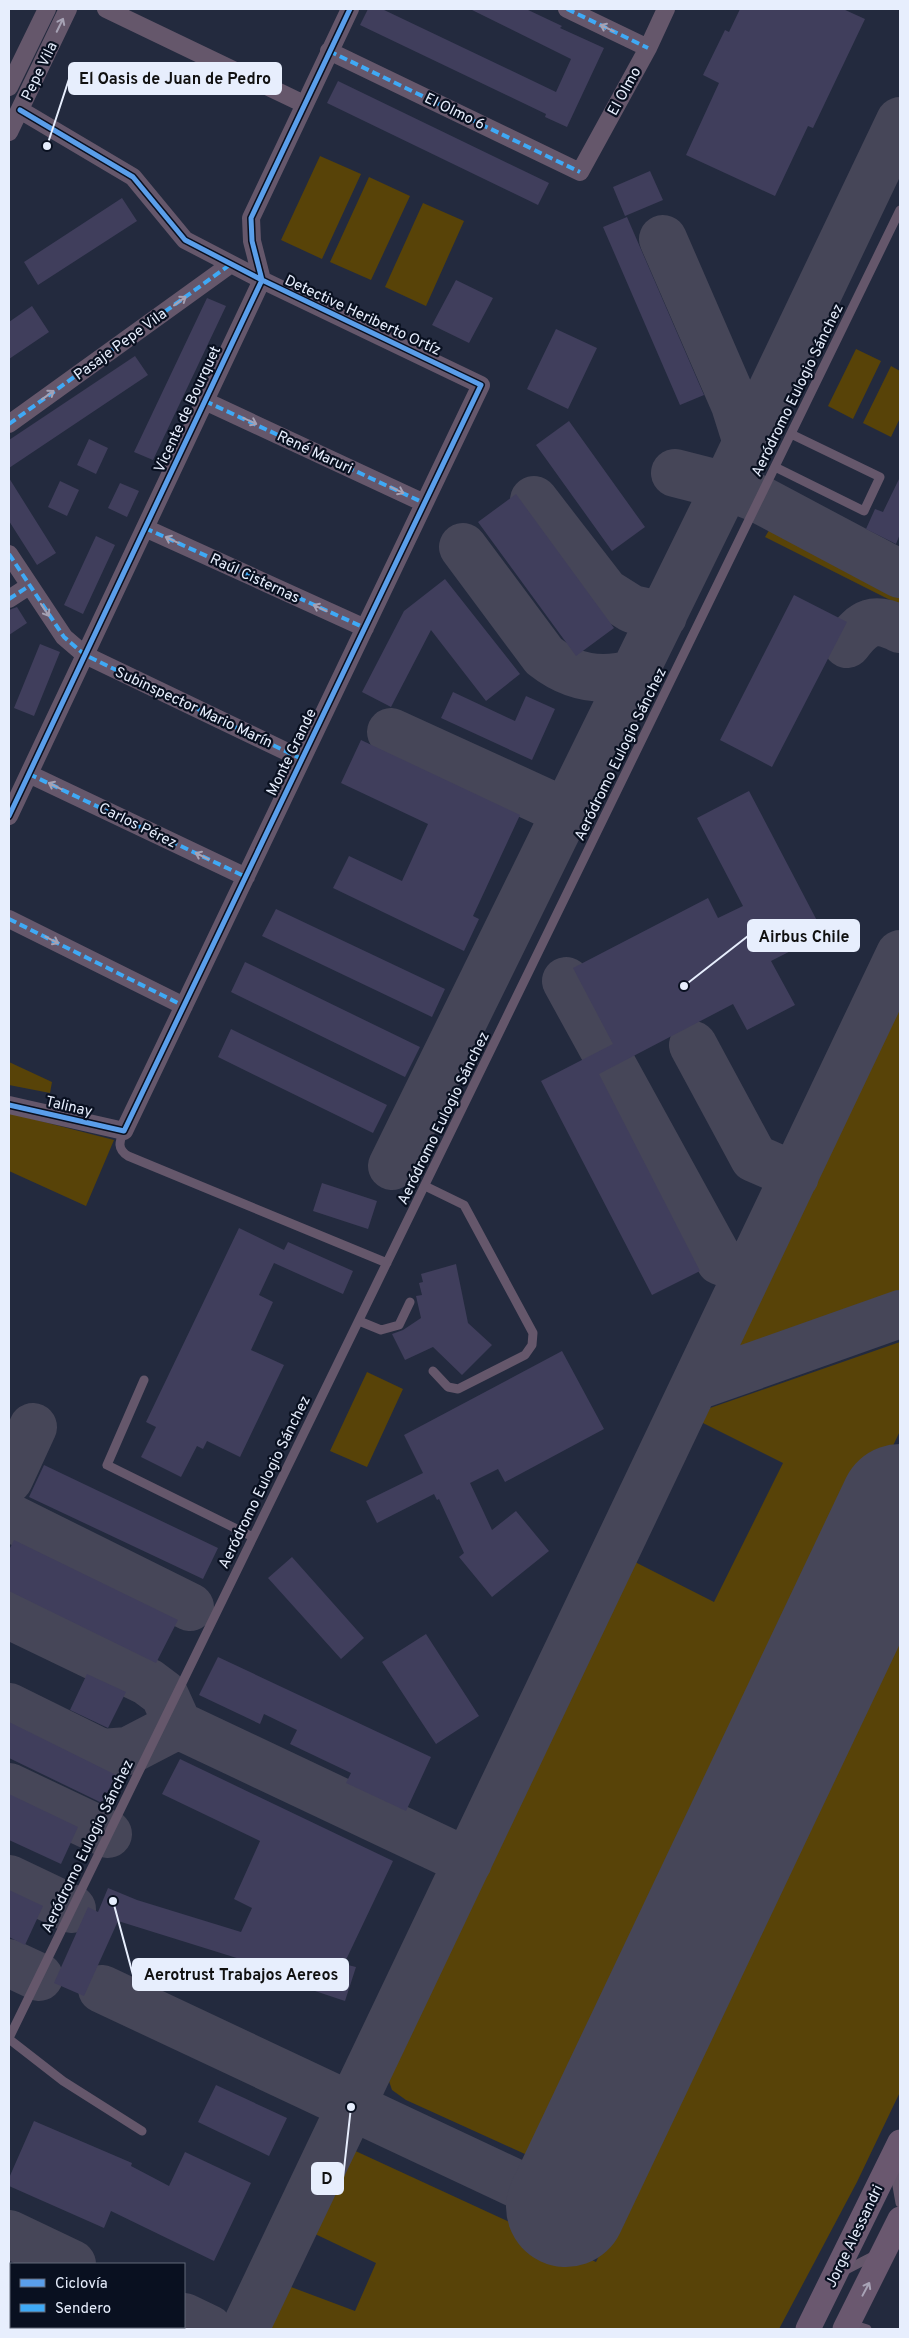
<svg xmlns="http://www.w3.org/2000/svg" width="909" height="2338" viewBox="0 0 909 2338" font-family="Overpass,sans-serif">
<style>
.green{fill:#584308}
.lines{fill:none;stroke-linecap:round;stroke-linejoin:round}
.taxiway{stroke:#464658;stroke-width:48}
.runway{stroke:#464658;stroke-width:120}
.building{fill:#403e5c}
.service{stroke:#65576b;stroke-width:9}
.minor{stroke:#65576b;stroke-width:18}
.secondary{stroke:#6a586f;stroke-width:25}
.quiet{stroke:#3fa9f5;stroke-width:4;stroke-dasharray:8 4;stroke-linecap:butt}
.cycleway-casing{stroke:#091020;stroke-width:8}
.cycleway{stroke:#5a9eea;stroke-width:5}
.oneway{stroke:#a6a2b4}
.oneway2{stroke:#a8a3b6}
.labels{text-anchor:middle;stroke-width:4.5;stroke-linejoin:round;paint-order:stroke}
.street-label{font-size:15px;fill:#e7eefd;stroke:#091020}
.leader{fill:none;stroke:#e7eefd;stroke-width:2}
.callout-dot{fill:#e7eefd;stroke:#091020;stroke-width:2}
.callout{fill:#e7eefd;stroke:#e7eefd;stroke-width:2}
.callout-label{font-size:16px;text-anchor:middle;font-weight:bold;fill:#111}
</style>
<rect width="100%" height="100%" fill="#232a3e"/>
<path class="green" d="M320 156 361 174 322 259 281 240Z
M369 177 410 196 371 280 330 262Z
M423 203 464 221 426 306 385 287Z
M856 349 881 361 853 419 828 406Z
M891 366 900 371V418L891 437 863 423Z
M771 527 900 591V605L765 537Z
M900 998V1304L751 1359 740 1358 732 1348Z
M9 1062 52 1082 50 1093 9 1085Z
M9 1113 114 1140 86 1206 9 1171Z
M900 1342V1431L556 2153 538 2160 406 2100 392 2090 387 2075 633 1561 714 1602 783 1463 701 1422 710 1408Z
M367 1372 403 1389 367 1467 330 1451Z
M900 1619V2092L857 2182 779 2329H264L283 2284 355 2311 376 2263 313 2233 349 2148 596 2262Z"/>
<g class="lines">
<path class="taxiway" d="M663 239 735 405 747 443
M675 473 726 486 759 499 900 574
M534 500 605 592 632 609 663 616
M463 547 544 656C572 678 601 683 635 673
M847 644C864 622 874 616 900 629
M391 732 566 812
M566 981 720 1261 748 1272
M693 1045 754 1158 795 1176
M392 1166 726 486 900 121
M694 1387 900 1314
M9 1479 33 1427
M9 1517 190 1607
M9 1615 148 1682 164 1694 178 1725 468 1862
M9 1707 102 1753 128 1751 178 1725
M9 1787 108 1834
M9 1879 72 1909
M9 1963 39 1977
M102 1989 566 2207
M9 2234 72 2264
M184 2317 209 2329
M16 2329 17 2327
M89 2329 90 2327
M245 2329 900 954"/>
<path class="runway" d="M566 2207 900 1504"/>
</g>
<path class="building" d="M368 9H382L556 92 571 59 470 9H526L562 26 560 28 604 48 567 127 545 117 546 114 360 25Z
M740 9H843L865 19 813 128 808 126 775 196 686 155 719 83 703 75 725 30 729 32Z
M338 81 549 183 538 205 327 103Z
M650 171 663 200 625 216 613 187Z
M122 198 137 221 38 285 24 262Z
M627 217 704 395 680 405 603 227Z
M456 280 493 298 469 343 432 325Z
M207 298 226 306 153 460 134 452Z
M32 306 49 332 9 359V322Z
M556 329 597 348 568 409 527 389Z
M135 356 148 375 9 468V440Z
M569 421 645 527 612 551 536 445Z
M89 439 108 448 96 474 77 465Z
M900 477V534L896 544 866 529 875 509 883 512Z
M9 478 56 553 37 565 9 521Z
M60 481 79 490 67 516 48 507Z
M120 483 139 491 127 517 108 508Z
M516 494 614 628 576 656 478 522Z
M96 536 115 545 83 614 64 605Z
M445 579 520 674 486 701 431 630 391 707 362 692 404 611Z
M794 595 847 622 772 767 720 740Z
M17 607 27 623 9 635V610Z
M40 644 60 652 34 716 14 708Z
M453 692 515 721 526 696 555 709 532 760 441 718Z
M361 740 520 815 473 916 479 919 464 951 333 888 349 856 402 881 428 824 341 783Z
M749 791 824 934 771 961 795 1005 747 1030 733 1004 599 1074 700 1271 652 1295 541 1081 613 1044 573 968 708 898 718 918 743 906 697 818Z
M276 909 445 989 432 1017 262 936Z
M245 962 420 1047 405 1077 231 992Z
M231 1029 387 1105 373 1133 218 1057Z
M322 1183 377 1201 368 1229 313 1211Z
M239 1228 284 1250 288 1242 353 1271 343 1294 274 1263 259 1295 273 1302 251 1350 284 1365 240 1457 207 1441 203 1449 197 1446 181 1477 141 1457 156 1427 146 1422Z
M456 1264 468 1323 492 1345 462 1375 433 1347 405 1360 392 1334 403 1330 421 1318 416 1296 422 1295 419 1283 423 1282 421 1274Z
M562 1351 604 1429 505 1482 498 1469 470 1483 492 1530 516 1511 549 1551 492 1597 459 1557 464 1553 439 1499 437 1500 434 1494 377 1523 366 1501 423 1473 404 1435Z
M44 1465 218 1548 203 1579 29 1497Z
M14 1540 178 1620 156 1663 9 1591V1550Z
M292 1557 364 1638 341 1659 268 1578Z
M426 1634 479 1716 436 1744 382 1662Z
M218 1657 431 1757 406 1811 346 1783 351 1773 290 1744 297 1730 264 1714 260 1724 199 1695Z
M87 1674 126 1692 108 1728 70 1710Z
M9 1722 116 1775 102 1803 9 1758Z
M180 1759 393 1861 344 1964 356 1967 345 2001 309 1989 311 1981 118 1921 84 1996 54 1983 88 1907 98 1912 108 1888 137 1900 241 1932 252 1908 234 1899 260 1841 162 1794Z
M9 1794 78 1827 61 1864 9 1840Z
M9 1890 43 1906 25 1945 9 1937Z
M216 2085 287 2118 269 2156 198 2122Z
M34 2121 132 2163 131 2166 169 2186 185 2152 251 2183 214 2261 111 2211 104 2228 9 2186V2178Z"/>
<g class="lines">
<path class="service" d="M775 467 864 511 880 477 791 434
M124 1131C119 1142 117 1149 128 1156L387 1263
M425 1186 464 1205 533 1333 532 1345 525 1355 458 1389 448 1387 433 1371
M359 1321 381 1330 399 1325 410 1302
M144 1380 107 1465 253 1537
M9 2038 900 210
M9 2039 63 2081 142 2131
M894 2169 900 2203
M842 2272 875 2255
M851 2324 867 2329"/>
<path class="minor" d="M106 9 304 104
M567 9 648 48
M329 51 580 172 648 48 666 9
M9 87 47 9
M9 132 68 9
M205 401 424 503
M9 424 231 264
M145 528 365 628
M9 554 64 637 85 655 302 759
M9 599 29 586
M29 774 246 877
M9 816 262 280 252 241 251 218 350 9
M9 919 184 1006
M9 1105 124 1131 481 385 262 280 185 240 133 177 20 110"/>
<path class="secondary" d="M808 2329 900 2142
M845 2329 900 2219"/>
<path class="quiet" d="M567 9 648 48
M329 51 580 172
M205 401 424 503
M9 424 231 264
M145 528 365 628
M9 554 64 637 85 655 302 759
M9 599 29 586
M29 774 246 877
M9 919 184 1006"/>
<defs>
<path id="cycleway" d="M9 816 262 280 252 241 251 218 350 9
M9 1105 124 1131 481 385 262 280 185 240 133 177 20 110"/>
</defs>
<use href="#cycleway" class="cycleway-casing"/>
<use href="#cycleway" class="cycleway"/>
</g>
<defs><path id="oneway-shaft" d="M-6 0H5M1.5-3L5.5 0L1.5 3" fill="none" stroke-width="1.6" stroke-linecap="round" stroke-linejoin="round" transform="scale(1.25)"/></defs>
<g class="oneway">
<use href="#oneway-shaft" transform="translate(60 25) rotate(-64)"/>
<use href="#oneway-shaft" transform="translate(607 28) rotate(-154)"/>
<use href="#oneway-shaft" transform="translate(180 301) rotate(-36)"/>
<use href="#oneway-shaft" transform="translate(48 395) rotate(-36)"/>
<use href="#oneway-shaft" transform="translate(250 421) rotate(25)"/>
<use href="#oneway-shaft" transform="translate(397 490) rotate(25)"/>
<use href="#oneway-shaft" transform="translate(172 540) rotate(-155)"/>
<use href="#oneway-shaft" transform="translate(320 608) rotate(-155)"/>
<use href="#oneway-shaft" transform="translate(45 610) rotate(56)"/>
<use href="#oneway-shaft" transform="translate(55 786) rotate(-154)"/>
<use href="#oneway-shaft" transform="translate(202 856) rotate(-154)"/>
<use href="#oneway-shaft" transform="translate(52 940) rotate(27)"/>
</g>
<use class="oneway2" href="#oneway-shaft" transform="translate(866 2289) rotate(-62)"/>
<g class="labels">
<g class="street-label">
<text transform="translate(39 71) rotate(-64)" y="5">Pepe Vila</text>
<text transform="translate(624 91) rotate(-61)" y="5">El Olmo</text>
<text transform="translate(455 111) rotate(26)" y="5">El Olmo 6</text>
<text transform="translate(363 315) rotate(25)" y="5">Detective Heriberto Ortíz</text>
<text transform="translate(120 344) rotate(-36)" y="5">Pasaje Pepe Vila</text>
<text transform="translate(797 390) rotate(-64)" y="5">Aeródromo Eulogio Sánchez</text>
<text transform="translate(187 409) rotate(-65)" y="5">Vicente de Bourquet</text>
<text transform="translate(315 452) rotate(25)" y="5">René Maruri</text>
<text transform="translate(255 578) rotate(25)" y="5">Raúl Cisternas</text>
<text transform="translate(194 707) rotate(25)" y="5">Subinspector Mario Marín</text>
<text transform="translate(291 752) rotate(-64)" y="5">Monte Grande</text>
<text transform="translate(620 754) rotate(-64)" y="5">Aeródromo Eulogio Sánchez</text>
<text transform="translate(138 825) rotate(26)" y="5">Carlos Pérez</text>
<text transform="translate(69 1106) rotate(13)" y="5">Talinay</text>
<text transform="translate(443 1118) rotate(-64)" y="5">Aeródromo Eulogio Sánchez</text>
<text transform="translate(264 1482) rotate(-64)" y="5">Aeródromo Eulogio Sánchez</text>
<text transform="translate(87 1846) rotate(-64)" y="5">Aeródromo Eulogio Sánchez</text>
<text transform="translate(854 2236) rotate(-64)" y="5">Jorge Alessandri</text>
</g>
</g>
<path class="leader" d="M47 146L69 79M684 986L748 936M113 1901L133 1975M351 2107L343 2178"/>
<g class="callout-dot">
<circle cx="47" cy="146" r="5"/>
<circle cx="684" cy="986" r="5"/>
<circle cx="113" cy="1901" r="5"/>
<circle cx="351" cy="2107" r="5"/>
</g>
<g class="callout">
<rect x="69" y="63" width="212" height="31" rx="5"/>
<rect x="748" y="920" width="111" height="31" rx="5"/>
<rect x="133" y="1959" width="215" height="31" rx="5"/>
<rect x="312" y="2163" width="31" height="31" rx="5"/>
</g>
<g class="callout-label">
<text x="175" y="84">El Oasis de Juan de Pedro</text>
<text x="804" y="942">Airbus Chile</text>
<text x="241" y="1980">Aerotrust Trabajos Aereos</text>
<text x="327" y="2184">D</text>
</g>
<rect width="909" height="2338" fill="none" stroke="#e7eefd" stroke-width="20"/>
<rect x="10" y="2263" width="175" height="65" fill="#091020" stroke="#626978"/>
<rect x="20" y="2279" width="25" height="8" fill="#5a9eea" stroke="#626978"/>
<text x="55" y="2288" font-size="15" fill="#e7eefd">Ciclovía</text>
<rect x="20" y="2304" width="25" height="8" fill="#3fa9f5" stroke="#626978"/>
<text x="55" y="2313" font-size="15" fill="#e7eefd">Sendero</text>
</svg>
